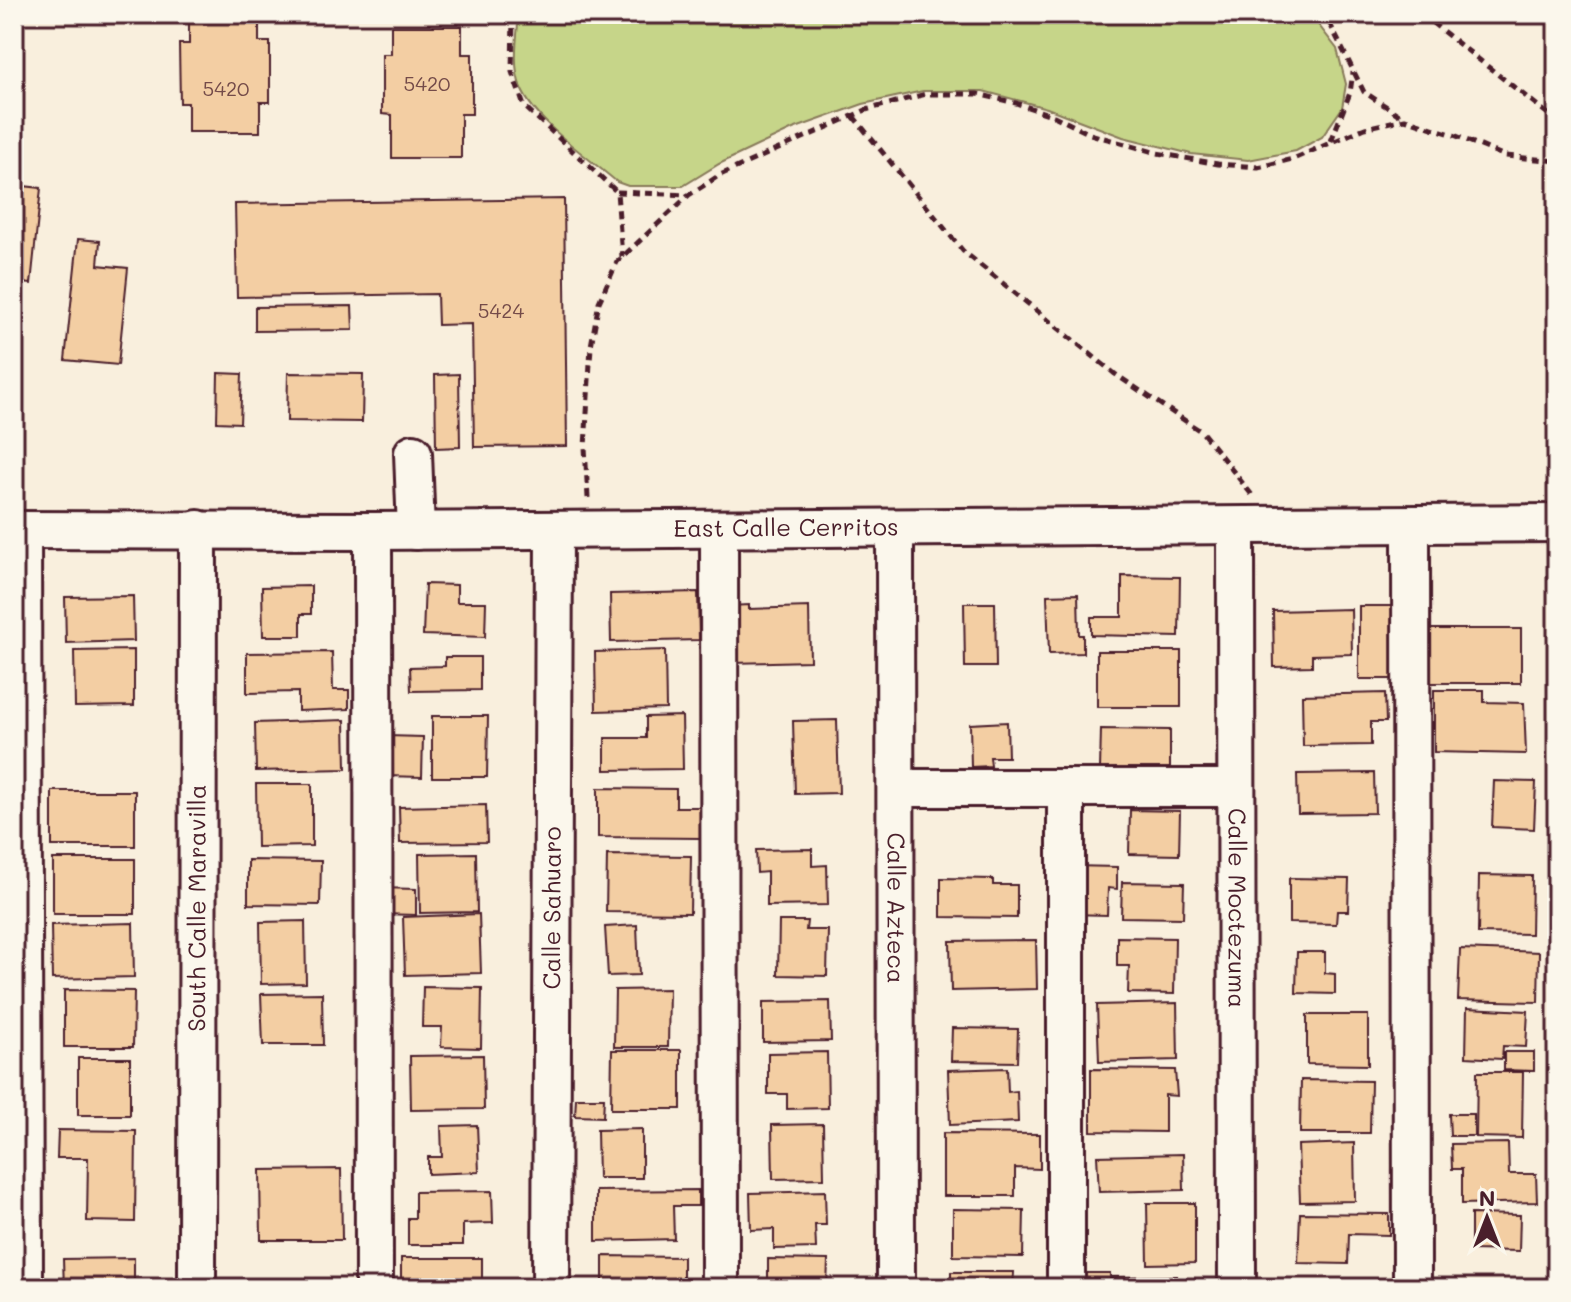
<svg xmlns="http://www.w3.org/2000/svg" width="1571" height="1302" viewBox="0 0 1571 1302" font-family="Mali,sans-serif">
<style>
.green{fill:#c6d589;stroke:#887a5a;stroke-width:2}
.building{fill:#f3cea3;stroke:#4a1f2b;stroke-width:2}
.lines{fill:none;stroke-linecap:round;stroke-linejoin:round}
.minor-casing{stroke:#4a1f2b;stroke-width:42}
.path{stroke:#4a1f2b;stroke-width:5;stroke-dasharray:8 6;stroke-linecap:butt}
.minor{stroke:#fbf7ec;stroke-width:36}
.labels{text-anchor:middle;stroke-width:7;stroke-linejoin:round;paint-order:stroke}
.number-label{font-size:20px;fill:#744b49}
.street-label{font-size:24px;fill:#4a1f2b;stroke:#fbf7ec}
</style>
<rect width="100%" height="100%" fill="#f9efdd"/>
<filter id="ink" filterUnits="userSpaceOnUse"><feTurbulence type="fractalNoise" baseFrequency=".0125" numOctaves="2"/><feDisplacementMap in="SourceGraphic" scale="16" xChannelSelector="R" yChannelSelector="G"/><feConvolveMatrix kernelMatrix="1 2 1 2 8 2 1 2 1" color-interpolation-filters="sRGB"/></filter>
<g filter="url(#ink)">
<path class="green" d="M519 14H1310L1337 49 1346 84 1342 108 1322 137 1296 151 1248 160 1191 154 1123 137 1047 108 983 91H923L863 104 793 129 719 164 683 186H628L617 182C588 157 536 123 521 88 512 66 517 37 519 14Z"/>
<path class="building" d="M189 14H259V42H270V102H260V132H188V103H180L179 44H189Z
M391 26H462V54H472V114H461V158H392V115L382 114V54H391Z
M14 185 41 188 31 284 14 282Z
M564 199 567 446 474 447 472 324 438 325 437 294 237 297 235 204Z
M78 239 100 241 98 265 128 268 118 365 65 360Z
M352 306 353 330 255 331V307Z
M218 373 242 374 240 423 217 422Z
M288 373 363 374 362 422 287 421Z
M459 374 460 447 436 448 435 375Z
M1122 576 1180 577 1179 637 1091 635V617H1122Z
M425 584 457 585V602H486L485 637 423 635Z
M311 586V614H301V636H263L262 587Z
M698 592 699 640 611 642 610 594Z
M1078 594 1079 635H1083V653L1049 654 1047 595Z
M133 596 134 641 66 643 65 597Z
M964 603H995L996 667H965Z
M749 605V609L809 607 810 661 731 663 729 606Z
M1359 606H1392V679H1359Z
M1351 609 1352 654 1312 655V666L1274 667 1273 611Z
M1428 629H1521V683H1428Z
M134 650V706L75 707 74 651Z
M665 650 666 709 596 711 595 652Z
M1097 651H1181V707H1097Z
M332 652 333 690H349V709L298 711V692L247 693V653Z
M445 657H480V690L411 691 410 667 445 666Z
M1434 690H1484V702L1524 703 1526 754 1434 752Z
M1385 693 1386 722H1371V745L1303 746 1302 695Z
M432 716H488L487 777H432Z
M682 716 683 769 605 770V738H646V717Z
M345 720 346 769 256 771 255 723Z
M837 720 839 793 795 794 793 721Z
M1007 722 1008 757H990L991 766 971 767 970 724Z
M1101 729 1170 730V771L1100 770Z
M387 736 423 737 422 777 386 776Z
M1374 773 1375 813 1298 814 1297 774Z
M1494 781 1536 782 1534 829 1492 827Z
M256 784H312V846L257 847Z
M598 788 676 789V807H701V838L598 837Z
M52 791H135V846H52Z
M486 805 487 842 400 843 399 807Z
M1130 810 1180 811 1179 855 1129 854Z
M812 849V866L827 865 828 905 767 906V872L757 873 756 850Z
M476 853 477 912 420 913 419 854Z
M607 855 691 856 690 913 606 912Z
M53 859H135V914H53Z
M248 860 321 861 320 905 248 904Z
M1072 866 1117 867V889L1108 888 1107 915 1071 914Z
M1479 875 1532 876 1531 934 1478 933Z
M941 878 993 879V885H1017V918L941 917Z
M1289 878 1349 879 1348 911H1337L1336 924 1289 923Z
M1122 882 1184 883 1183 918 1121 917Z
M380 888 416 889V915L380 914Z
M479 914 481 973 405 975 403 917Z
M305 921 306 983 261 984 260 922Z
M779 921H807L806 930H828L827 976 778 975Z
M133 923 134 977 52 979 51 925Z
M637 925 639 975 608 976 605 927Z
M1117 937 1175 938 1174 994 1128 993 1129 966H1117Z
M1036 940 1037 989 951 991 950 941Z
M1460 949 1539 952 1538 1002 1458 1000Z
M1297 952H1325V973L1335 974V994L1296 993Z
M423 987 482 988 481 1048 441 1047 442 1027H422Z
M669 989 668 1047H614L615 990Z
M64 990 134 991 133 1047H64Z
M322 993 323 1045H263L261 994Z
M830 1001 831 1041 763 1042V1002Z
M1177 1003 1178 1060 1099 1062 1097 1005Z
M1467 1008 1528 1011 1526 1047 1503 1046 1502 1059 1466 1057Z
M1307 1015H1368V1065L1307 1064Z
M952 1028 1018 1029 1017 1062 951 1061Z
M612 1050H681V1109H611Z
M827 1052 828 1108 787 1109V1094H768V1053Z
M1504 1052H1534V1071L1504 1070Z
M483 1055 484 1109 411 1110 410 1056Z
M78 1058H130V1115H78Z
M1007 1068 1008 1092 1017 1091 1018 1122 950 1125 948 1070Z
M1091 1069 1175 1070 1177 1096 1165 1095V1132L1091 1131Z
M1477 1072H1523L1522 1138 1476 1137Z
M1301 1080 1371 1081 1370 1133H1300Z
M576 1098H604L603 1117 575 1116Z
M1449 1114H1474V1136H1450Z
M823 1124 824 1178 773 1179 772 1125Z
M477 1125 479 1172 428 1174V1157H442L441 1126Z
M642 1129V1178H598L597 1130Z
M58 1130 136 1131 135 1222 87 1221 88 1158H57Z
M943 1133 1040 1134V1169L1015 1168V1196H943Z
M1354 1143 1355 1201 1300 1202 1298 1145Z
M1508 1143 1509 1174H1536L1537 1202 1462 1204V1169H1452L1451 1144Z
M1183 1154 1184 1190 1099 1192 1097 1156Z
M341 1169 342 1240H261L260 1170Z
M698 1190V1206H673L674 1239 596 1241V1191Z
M492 1191 493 1223 463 1224V1245H408V1218H415V1192Z
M825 1191 826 1225H815L816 1248 774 1249V1229L751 1230 750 1193Z
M1147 1203H1195V1263L1148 1264Z
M953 1209 1024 1210 1023 1257 953 1256Z
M1300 1213 1389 1214V1235L1349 1234 1348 1264 1298 1263Z
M1471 1214 1520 1215 1519 1251 1471 1250Z
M603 1256 683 1257V1288H603Z
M134 1258V1288H64L63 1259Z
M401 1258H482V1288H401Z
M768 1259 828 1260 827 1288H768Z
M951 1272H1014L1013 1288H951Z
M1076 1273H1110V1288H1076Z
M1177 1276V1288H1112V1277Z
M1425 1282H1455V1288H1425Z"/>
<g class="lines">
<defs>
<g id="minor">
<path d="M413 453 416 531"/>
<path d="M1411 525 1412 1288"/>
<path id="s1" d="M1236 526 1237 1288"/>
<path id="s2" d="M895 528 896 1288"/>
<path d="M719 529 720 1288"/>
<path id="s3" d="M14 530 373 531 1557 523"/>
<path d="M22 530 24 1288"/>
<path d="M373 531 374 1288"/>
<path d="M896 788H1235"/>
<path id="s4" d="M197 1288 198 529"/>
<path id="s5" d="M551 1288 554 530"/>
<path d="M1066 1288V789"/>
</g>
</defs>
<use href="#minor" class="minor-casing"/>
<path class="path" d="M513 14 512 72 524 106 617 192 622 257
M1318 14 1330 24 1364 92 1404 118
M1421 14 1557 121
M853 116 963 251 1115 374 1202 432 1252 495
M1331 141 1350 93 1353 72
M617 192 688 195
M588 498 585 447 591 346 599 302 617 262 689 195 720 175 866 110 926 94H977L1016 103 1054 116 1090 134 1157 153 1218 164 1258 167 1293 159 1365 128 1405 119 1454 135 1505 156 1557 161"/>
<use href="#minor" class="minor"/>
</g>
</g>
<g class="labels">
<g class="number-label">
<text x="427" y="91">5420</text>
<text x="226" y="96">5420</text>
<text x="501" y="318">5424</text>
</g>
<g class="street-label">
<text dy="8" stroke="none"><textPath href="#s3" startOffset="772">East Calle Cerritos</textPath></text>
<text dy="8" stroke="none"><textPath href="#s1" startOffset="382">Calle Moctezuma</textPath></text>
<text dy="8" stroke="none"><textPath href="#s2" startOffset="380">Calle Azteca</textPath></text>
<text dy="8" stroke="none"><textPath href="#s4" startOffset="380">South Calle Maravilla</textPath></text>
<text dy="8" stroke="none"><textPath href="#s5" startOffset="380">Calle Sahuaro</textPath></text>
</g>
</g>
<rect width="1571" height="1302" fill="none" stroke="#fbf7ec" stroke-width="48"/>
<rect x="24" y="24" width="1523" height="1254" fill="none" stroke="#4a1f2b" stroke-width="3" filter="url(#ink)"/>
<g transform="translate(1487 1218)" stroke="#fbf7ec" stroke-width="6" paint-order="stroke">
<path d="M0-6L14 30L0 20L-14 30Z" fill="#4a1f2b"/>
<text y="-12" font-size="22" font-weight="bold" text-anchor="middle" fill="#4a1f2b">N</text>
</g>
</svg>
